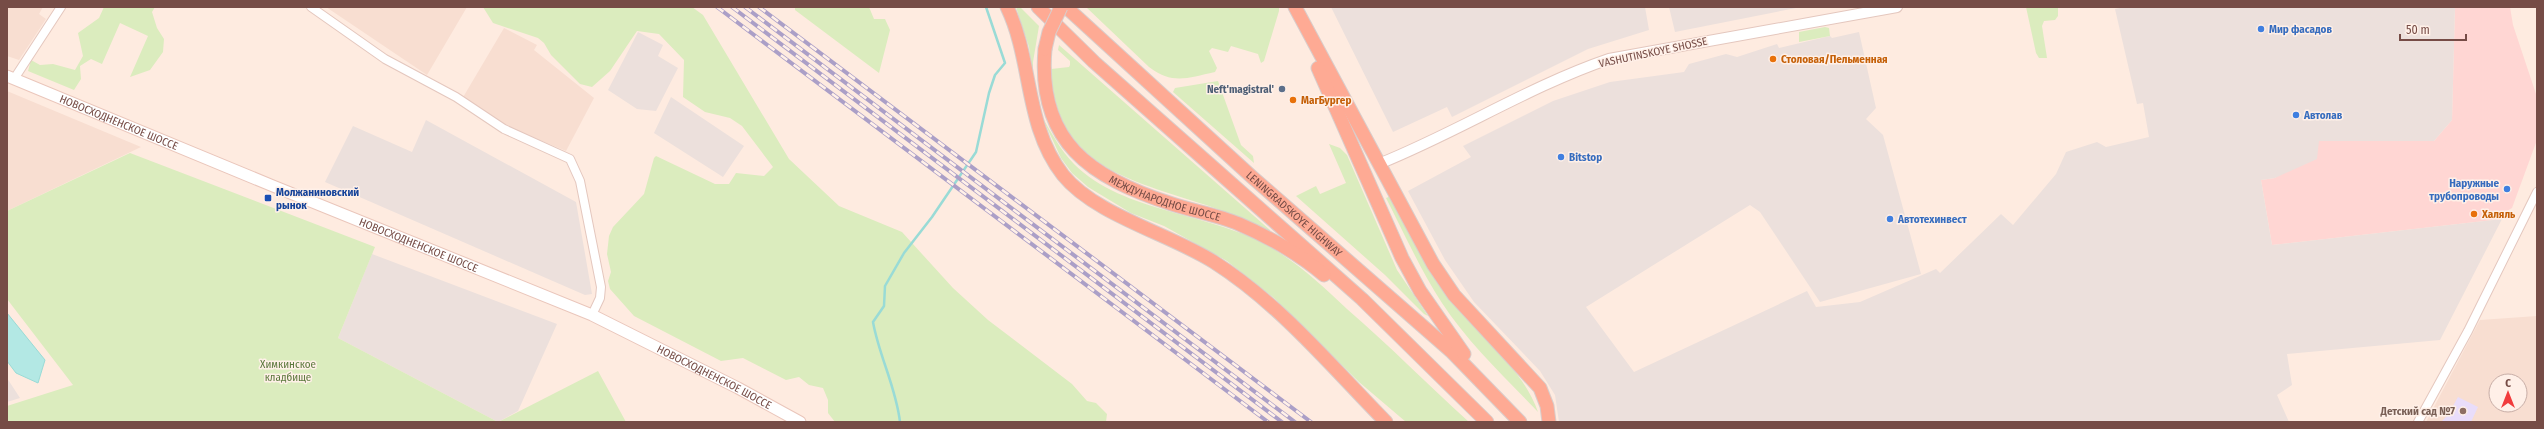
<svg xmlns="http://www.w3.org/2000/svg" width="2544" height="429" viewBox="0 0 2544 429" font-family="'Fira Sans Condensed',sans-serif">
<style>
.residential{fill:#f8ded1;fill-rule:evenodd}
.commercial{fill:#ffd6d3}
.industrial{fill:#ece0dc}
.education{fill:#e9ddfa}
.green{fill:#dbecbe}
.water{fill:#b3e8e4;stroke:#99dbd6}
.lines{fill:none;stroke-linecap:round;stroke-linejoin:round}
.stream{stroke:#99dbd6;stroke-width:2.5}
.minor-casing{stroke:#e4c7be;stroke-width:10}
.tertiary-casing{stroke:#e4c7be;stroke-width:12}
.secondary-casing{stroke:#eac6bb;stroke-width:13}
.trunk-casing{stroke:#d9cdcb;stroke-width:15}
.minor{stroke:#fff;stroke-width:8}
.tertiary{stroke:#fff;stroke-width:10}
.secondary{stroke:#fff;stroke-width:11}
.trunk{stroke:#feaa94;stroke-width:13}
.rail-casing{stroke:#ab9fc7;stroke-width:4}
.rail{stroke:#fff0e8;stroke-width:2.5;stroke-dasharray:8;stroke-linecap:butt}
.trunk-bridge-casing{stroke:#d9cdcb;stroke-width:15;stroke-linecap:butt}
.trunk-bridge{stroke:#feaa94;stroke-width:13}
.shop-dot{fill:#3f7fe0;stroke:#fff0e8;stroke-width:1.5}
.food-dot{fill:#e8710a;stroke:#fff0e8;stroke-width:1.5}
.service-dot{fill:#5c6f8a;stroke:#fff0e8;stroke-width:1.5}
.transit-dot{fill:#1a4fb4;stroke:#fff0e8;stroke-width:1.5}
.education-dot{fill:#8d6e63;stroke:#fff0e8;stroke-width:1.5}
.labels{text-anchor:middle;stroke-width:3;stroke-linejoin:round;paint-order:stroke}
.shop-label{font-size:11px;font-weight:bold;fill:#366cbe;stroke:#fff0e8;text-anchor:start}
.street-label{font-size:11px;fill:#764c46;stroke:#fff0e8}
.food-label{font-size:11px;font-weight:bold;fill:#c56008;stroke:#fff0e8;text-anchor:start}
.service-label{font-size:11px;font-weight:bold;fill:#4e5e75;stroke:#fff0e8;text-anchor:end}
.transit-label{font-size:11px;font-weight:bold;fill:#164399;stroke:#fff0e8;text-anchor:start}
.park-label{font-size:11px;fill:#5a773b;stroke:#fff0e8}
.education-label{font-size:11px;font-weight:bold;fill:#785e54;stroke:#fff0e8;text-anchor:end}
</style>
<rect width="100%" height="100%" fill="#feebe0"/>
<path class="residential" d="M7 7H43L39 14 46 19 19 60 7 56Z
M326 7H467L427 75Z
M504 28 537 45 534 50 594 98 566 151 506 126 462 99Z
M7 91 141 147 7 211Z
M2537 316V422H2426L2480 320ZM2496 381H2520V405H2496Z"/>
<path class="commercial" d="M2455 7H2510L2513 25 2537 97V140L2512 208 2502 214V219L2272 245 2261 180 2275 178 2319 141H2434L2452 120Z"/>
<path class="industrial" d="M1331 7H1645L1649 30 1588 49 1452 117 1447 107 1393 132Z
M1669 7H1801L1675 32Z
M2124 7H2455L2452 120 2434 141H2319L2317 159 2275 178 2261 180 2272 245 2502 219 2440 340 2287 354 2292 385 2277 395 2289 422H1559L1555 395 1540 371 1474 302 1445 260 1408 191 1471 157 1463 146 1553 101 1610 82 1684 72 1689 64 1726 54 1737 57 1777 44 1779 48 1830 36 1832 38 1859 32 1876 108 1866 119 1883 135 1921 274 1820 302 1760 212 1750 205 1586 307 1634 372 1807 291 1816 307 1860 302 1936 269 1940 273 2001 214 2013 225 2056 174 2066 152 2097 142 2106 147 2149 137 2143 103 2137 104 2115 9Z
M638 32 663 45 658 56 678 68 656 111 637 109 608 90Z
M671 97 744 146 723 177 654 133Z
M426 120 576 202 592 294 585 295 325 182 353 126 412 152Z
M372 254 557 324 518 411 498 422 338 338Z
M7 378 20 398 7 402Z"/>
<path class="education" d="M2458 397 2478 407 2471 422H2441L2448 415Z"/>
<path class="green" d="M104 7H155L152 12 157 28 164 39 163 52 150 70 130 77 148 36 120 23 102 64 91 59 80 66 81 79 74 90 28 71 31 60 40 65 53 64 75 70 83 56 78 33 99 18Z
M483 7H692L703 15 789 159 839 206 902 232 953 288 988 320 1072 384 1087 401 1096 403 1107 414 1106 422H835L828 413V400L823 388 809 385 799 377 786 380 743 358 721 361 634 316 610 289 608 281 611 272 607 254 609 236 613 227 644 194 654 158 656 156 715 184H729L736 173 764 176 773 167 742 126 730 118 705 112 683 97 684 60 659 34 637 31 610 71 592 87 580 84 551 55 544 43 538 38 493 23Z
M795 7H869L874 19H885L890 30 879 73 795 10Z
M1016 7H1020L1039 26 1033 62V79L1029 47Z
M1086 7H1279V11L1264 61 1261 63 1258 54 1231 46 1228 52 1212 48 1209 51 1217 68 1215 72C1187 78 1173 85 1149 67Z
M2026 7H2058V16L2055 20 2044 21 2042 26 2047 58H2039L2036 53Z
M1825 27 1829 28 1830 36 1799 42V32Z
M1059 45 1270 230V231C1262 230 1254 223 1246 220 1233 214 1219 210 1206 205 1130 180 1055 166 1051 69L1069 67 1070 65V61L1058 50Z
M1218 81 1241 145 1253 156 1254 163 1173 92 1175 88Z
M1042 117C1052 133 1060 150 1074 164 1124 214 1212 212 1272 248 1300 265 1324 287 1347 309 1389 345 1428 385 1469 422H1406L1359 382 1274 298 1227 261 1164 226 1131 213 1088 187 1072 173 1061 158Z
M1329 144 1340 148 1347 155 1397 270 1428 316 1424 314 1385 275 1296 196 1316 186 1320 194 1346 183Z
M130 153 375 247 338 338 498 422 598 371 626 422H7V406L73 385 7 299V211Z
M1391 196C1408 226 1425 266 1446 294 1475 334 1521 364 1538 412 1505 377 1468 343 1442 303 1420 269 1404 233 1386 198Z"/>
<path class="water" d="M7 313 45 360 38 383 16 373 7 361Z"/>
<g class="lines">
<path class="stream" d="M900 422C896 387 879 356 873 322L884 306 885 286 904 253 932 217 976 152 989 93 995 75 1005 63 986 7"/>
<defs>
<path id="minor" d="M311 7 385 59 456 97 504 129 570 159 580 181 601 287 600 298 592 315
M14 79 61 7
M2418 422 2468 331 2537 192"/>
<path id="tertiary" d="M1381 163C1458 132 1530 86 1609 59L1897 7"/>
<g id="secondary">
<path id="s1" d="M7 76 273 186 592 315 738 388 800 422"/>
</g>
<g id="trunk">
<path d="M1007 7C1033 61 1024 125 1063 175 1095 215 1170 234 1214 262 1280 304 1332 367 1386 422"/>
<path d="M1038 7 1094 62 1362 299 1487 422"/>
<path id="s2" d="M1066 7 1252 177 1451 351 1520 422"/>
<path d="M1295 7 1433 264 1454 295 1540 388 1547 406 1549 422"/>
<path id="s3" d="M1045 49C1037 142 1091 178 1172 204 1193 211 1218 215 1239 224 1269 237 1299 254 1324 275"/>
<path d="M1318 68 1402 258 1420 291 1464 354"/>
</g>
</defs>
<use href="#minor" class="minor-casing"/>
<use href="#tertiary" class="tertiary-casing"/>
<use href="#secondary" class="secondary-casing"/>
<use href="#trunk" class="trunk-casing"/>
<use href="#minor" class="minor"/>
<use href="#tertiary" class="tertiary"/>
<use href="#secondary" class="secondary"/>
<use href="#trunk" class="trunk"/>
<defs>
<path id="rail" d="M717 7 1268 422
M732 7 1282 422
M745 7 1295 422
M759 7 1311 422"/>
</defs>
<use href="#rail" class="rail-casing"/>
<use href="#rail" class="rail"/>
<defs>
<path id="trunk-bridge" d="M1045 49 1049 32 1061 7"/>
</defs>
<use href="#trunk-bridge" class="trunk-bridge-casing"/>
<use href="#trunk-bridge" class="trunk-bridge"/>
</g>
<g class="shop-dot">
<circle cx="2261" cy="29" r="4"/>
<circle cx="2296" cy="115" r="4"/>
<circle cx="1561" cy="157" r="4"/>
<circle cx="2507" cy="189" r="4"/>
<circle cx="1890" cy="219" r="4"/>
</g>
<g class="food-dot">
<circle cx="1773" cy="59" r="4"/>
<circle cx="1293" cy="100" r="4"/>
<circle cx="2474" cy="214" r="4"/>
</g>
<circle class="service-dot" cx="1282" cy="89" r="4"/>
<rect class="transit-dot" x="264" y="194" width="8" height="8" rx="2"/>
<circle class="education-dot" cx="2463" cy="411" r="4"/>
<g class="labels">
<g class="shop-label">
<text x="2269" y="33">Мир фасадов</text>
<text x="2304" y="119">Автолав</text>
<text x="1569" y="161">Bitstop</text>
<text x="2499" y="187" text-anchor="end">Наружные<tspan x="2499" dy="13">трубопроводы</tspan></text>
<text x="1898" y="223">Автотехинвест</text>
</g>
<g class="street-label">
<text transform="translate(1653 52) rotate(-12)" y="4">VASHUTINSKOYE SHOSSE</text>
<text dy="4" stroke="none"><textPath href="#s1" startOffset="121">НОВОСХОДНЕНСКОЕ ШОССЕ</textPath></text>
<text dy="4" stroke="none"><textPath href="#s3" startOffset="213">МЕЖДУНАРОДНОЕ ШОССЕ</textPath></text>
<text dy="4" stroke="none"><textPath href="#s2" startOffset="308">LENINGRADSKOYE HIGHWAY</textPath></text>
<text dy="4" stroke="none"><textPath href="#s1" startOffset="445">НОВОСХОДНЕНСКОЕ ШОССЕ</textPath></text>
<text dy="4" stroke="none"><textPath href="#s1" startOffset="769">НОВОСХОДНЕНСКОЕ ШОССЕ</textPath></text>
</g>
<g class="food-label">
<text x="1781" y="63">Столовая/Пельменная</text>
<text x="1301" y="104">МагБургер</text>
<text x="2482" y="218">Халяль</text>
</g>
<g class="service-label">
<text x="1274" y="93">Neft'magistral'</text>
</g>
<g class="transit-label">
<text x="276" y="196">Молжаниновский<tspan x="276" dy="13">рынок</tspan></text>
</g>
<g class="park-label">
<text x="288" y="368">Химкинское<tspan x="288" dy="13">кладбище</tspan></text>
</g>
<g class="education-label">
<text x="2455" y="415">Детский сад №7</text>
</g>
</g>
<rect width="2544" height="429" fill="none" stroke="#764c46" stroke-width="16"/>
<g transform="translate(2508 393)"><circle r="19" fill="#fff0e8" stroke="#c8aea7"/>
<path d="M0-3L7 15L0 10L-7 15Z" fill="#f13c3d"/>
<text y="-6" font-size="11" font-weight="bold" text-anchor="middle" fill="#764c46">С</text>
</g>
<path d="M2400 34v6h66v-6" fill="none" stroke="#764c46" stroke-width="2"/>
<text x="2406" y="34" font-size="12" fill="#764c46" stroke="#fff0e8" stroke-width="3" paint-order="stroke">50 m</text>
</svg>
